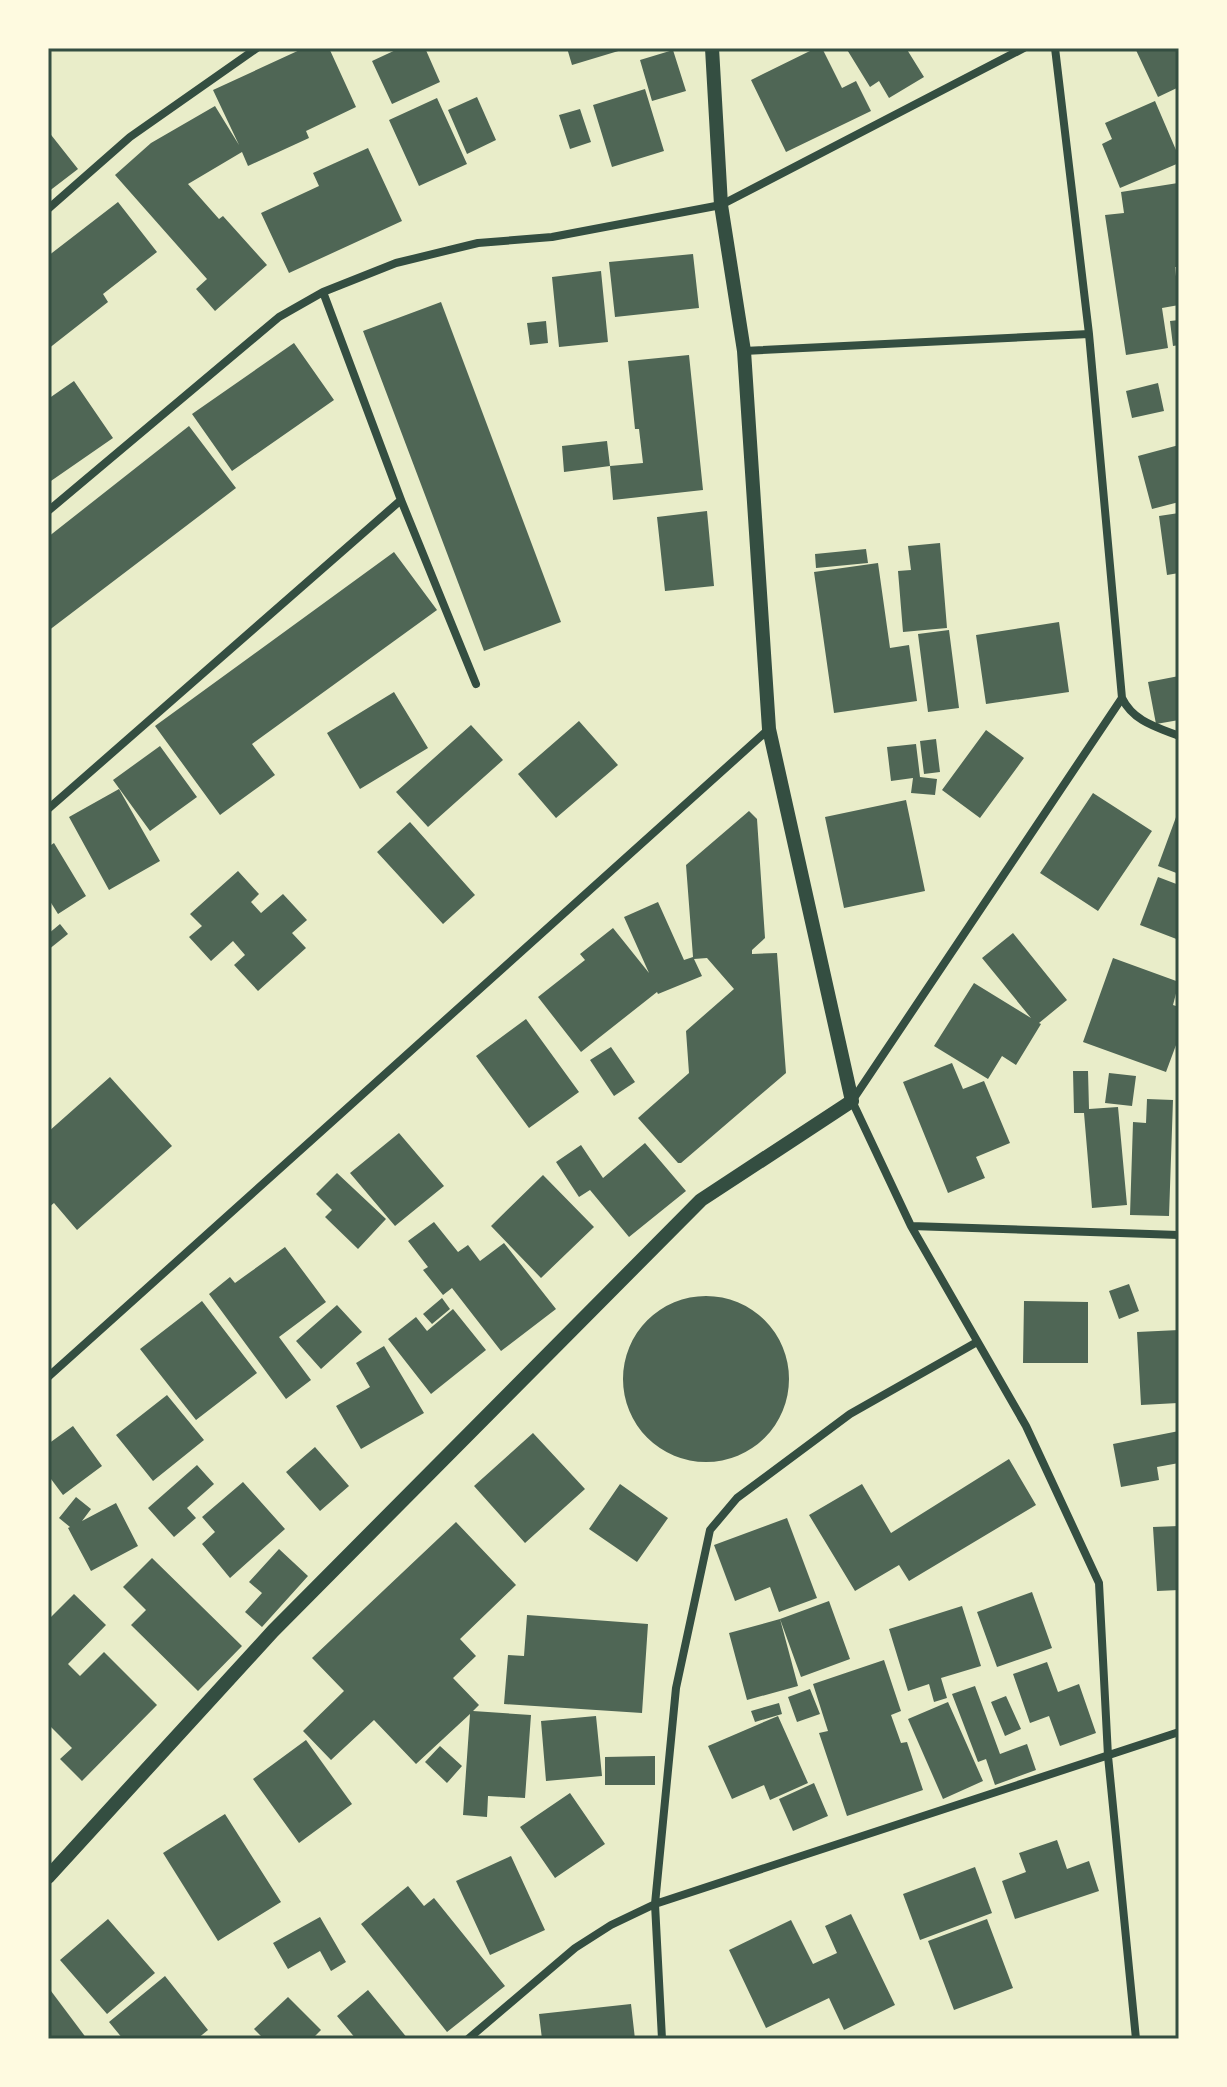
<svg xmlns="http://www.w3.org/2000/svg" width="1227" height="2087" viewBox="0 0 1227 2087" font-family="Inter,sans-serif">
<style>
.building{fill:#4f6655}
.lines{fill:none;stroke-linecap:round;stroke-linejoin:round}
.minor{stroke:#344e41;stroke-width:8}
.tertiary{stroke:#344e41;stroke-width:14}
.neatline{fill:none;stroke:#344e41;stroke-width:3}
</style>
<rect width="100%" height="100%" fill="#e9edc9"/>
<path class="building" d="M304 48H329L356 107 306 131 309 138 248 166 242 152 188 184 219 219 223 216 267 265 215 311 196 289 207 279 115 175 151 143 215 106 239 145 213 90Z
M400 48H425L440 82 392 104 372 61Z
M567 48H625V49L572 65Z
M816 48H822L842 88 856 81 871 111 786 152 751 80Z
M846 48H906L924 77 889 98 879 81 870 87Z
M1135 48H1179V87L1158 97Z
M673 50 686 91 652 101 640 60Z
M645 89 664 151 612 167 593 105Z
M477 97 496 140 467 154 448 110Z
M437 98 467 164 419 186 389 120Z
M1155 101 1179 157V163L1120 188 1102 144 1112 139 1105 123Z
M580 109 591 142 570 149 559 115Z
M48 131 78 169 48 192Z
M368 148 402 221 289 273 261 213 319 186 313 173Z
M1178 183 1179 267H1175L1179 305 1162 308 1168 348 1126 355 1105 215 1124 213 1121 192Z
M118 202 157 252 103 294 108 302 48 349V256Z
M693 254 699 308 615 317 609 262Z
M601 271 608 342 559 347 552 277Z
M441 302 561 622 484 651 363 331Z
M1179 320V345L1173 346 1170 321Z
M546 321 548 343 530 345 527 323Z
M294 343 334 400 232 471 192 414Z
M689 355 703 490 613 500 610 466 564 472 562 446 607 441 610 466 643 463 639 429H635L628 361Z
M74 381 113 438 48 483V399Z
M1158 383 1164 411 1132 418 1126 391Z
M189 426 236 488 48 631V537Z
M1179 445V502L1152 509 1138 456Z
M707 511 714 586 665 591 657 517Z
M1179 513V573L1167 575 1159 516Z
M940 543 947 628 903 632 898 571 911 570 908 546Z
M866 549 868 563 816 568 815 554Z
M394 552 437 610 252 744 275 775 220 815 155 726Z
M878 563 890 648 909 645 917 701 834 713 814 572Z
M1059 622 1069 692 986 704 976 635Z
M949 630 959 708 928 712 918 634Z
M1179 676V720L1156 724 1148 682Z
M394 692 428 748 360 789 327 733Z
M579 721 618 765 556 818 518 774Z
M471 725 503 760 428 827 396 792Z
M986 730 1024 758 980 818 942 790Z
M936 739 940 772 924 774 920 741Z
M916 744 920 777 937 779 935 795 911 793 913 778 891 781 887 747Z
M160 746 197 797 150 831 113 780Z
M119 789 160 861 109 890 69 817Z
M1093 793 1152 831 1098 911 1040 873Z
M906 800 925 891 844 908 825 817Z
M1179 809V874L1158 866Z
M749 811 757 819 765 938 752 950V954L777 953 786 1073 681 1163H678L638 1118 689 1073 686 1031 734 989 707 958 694 959 702 976 658 994 657 992 581 1052 538 997 585 960 580 954 613 928 649 973 624 917 658 902 684 960 693 957 686 865Z
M410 822 475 895 443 924 377 852Z
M54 843 86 896 58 914 48 898V847Z
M238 871 259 894 251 902 261 913 283 894 307 920 292 933 306 948 258 991 234 965 245 955 233 941 211 961 189 937 202 926 190 914Z
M1158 877 1179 885V940L1140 925Z
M60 924 68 934 48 950V934Z
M1013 933 1067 1000 1039 1023 1041 1024 1016 1065 1002 1056 988 1079 934 1046 974 983 1031 1018 982 958Z
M1113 958 1179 982 1173 1005 1179 1007V1037L1166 1072 1083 1042Z
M526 1019 579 1092 529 1128 476 1056Z
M611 1047 635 1082 614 1096 590 1060Z
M952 1063 963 1089 984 1081 1010 1143 976 1157 985 1178 948 1193 903 1082Z
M1073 1071H1088L1089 1109 1118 1107 1127 1205 1092 1208 1084 1113H1074Z
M1109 1073 1136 1076 1132 1106 1105 1103Z
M110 1077 172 1146 77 1230 54 1203 48 1208V1132Z
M1147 1099 1173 1100 1169 1216 1130 1215 1133 1122 1146 1123Z
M399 1133 444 1186 395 1226 350 1173Z
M645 1143 686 1191 629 1237 590 1190 579 1197 556 1162 581 1145 603 1178Z
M337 1173 386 1219 358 1249 325 1217 332 1210 316 1194Z
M543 1175 594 1227 541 1278 491 1226Z
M434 1222 458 1252 468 1245 480 1261 504 1243 556 1309 501 1351 452 1288 443 1295 423 1270 428 1267 408 1241Z
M285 1247 326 1302 279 1337 311 1380 286 1399 209 1294 230 1277 235 1283Z
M1129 1284 1139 1311 1119 1319 1109 1291Z
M623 1379a83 83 0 1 1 166 0a83 83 0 1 1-166 0Z
M442 1298 450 1309 432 1324 423 1314Z
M202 1301 257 1373 196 1420 140 1349Z
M1024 1301 1088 1302V1363H1023Z
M337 1305 362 1332 321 1369 296 1341Z
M453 1309 486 1350 431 1394 388 1339 416 1317 427 1331Z
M1179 1330 1178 1403 1141 1405 1137 1332Z
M384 1346 424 1413 361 1449 336 1406 370 1387 356 1363Z
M167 1395 204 1440 153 1481 116 1435Z
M73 1426 102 1466 63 1495 48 1475V1444Z
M1179 1431V1463L1157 1467 1159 1480 1121 1487 1113 1444Z
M533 1433 585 1489 525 1543 474 1486Z
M315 1447 349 1486 320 1511 286 1472Z
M1009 1459 1036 1505 909 1581 899 1565 855 1591 809 1515 862 1484 891 1533Z
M197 1465 214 1484 187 1508 196 1518 174 1537 148 1508Z
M243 1482 285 1529 230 1578 202 1544 215 1532 202 1517Z
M620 1484 668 1518 637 1562 589 1529Z
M76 1497 91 1509 82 1521 116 1503 138 1546 91 1571 68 1528 70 1527 59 1518Z
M787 1518 817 1598 779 1612 770 1587 735 1601 714 1545Z
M456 1522 516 1585 460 1639 476 1656 453 1678 479 1705 473 1711 531 1715 525 1798 488 1796 487 1817 463 1815 470 1714 416 1764 374 1720 331 1760 303 1731 344 1691 312 1658Z
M1179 1526V1590L1157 1591 1153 1527Z
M279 1549 308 1576 262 1627 245 1612 262 1593 249 1582Z
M152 1558 242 1646 198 1691 131 1625 146 1610 123 1587Z
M1032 1592 1052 1648 997 1667 977 1612Z
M74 1594 106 1625 68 1664 80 1676 104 1652 157 1705 82 1781 60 1759 72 1748 48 1724V1620Z
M829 1601 850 1659 801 1677 780 1619Z
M962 1606 981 1666 941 1678 947 1698 934 1702 929 1684 908 1691 889 1629Z
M527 1615 648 1624 642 1713 504 1704 508 1655 524 1656Z
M780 1619 798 1686 747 1700 729 1633Z
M884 1660 901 1711 891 1715 901 1743 907 1742 923 1790 847 1816 819 1733 828 1731 813 1684Z
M1047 1662 1058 1692 1079 1684 1096 1733 1060 1746 1049 1716 1030 1723 1013 1674Z
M975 1686 1000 1754 1027 1744 1036 1770 995 1785 986 1759 978 1762 952 1694Z
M810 1689 820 1714 797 1722 788 1697Z
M1006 1696 1021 1729 1005 1736 991 1702Z
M948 1702 983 1781 943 1799 908 1719Z
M779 1703 782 1714 755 1722 751 1711Z
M596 1716 602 1776 546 1781 541 1721Z
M778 1716 808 1783 770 1800 764 1785 732 1799 708 1746Z
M306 1740 352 1804 299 1843 253 1779Z
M440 1746 462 1766 447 1783 425 1762Z
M655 1756V1785H605V1757Z
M814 1783 828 1816 793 1831 779 1799Z
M570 1793 605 1844 555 1878 520 1827Z
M225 1814 281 1902 218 1941 163 1853Z
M1057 1840 1067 1869 1089 1861 1099 1891 1015 1919 1002 1881 1026 1872 1019 1853Z
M511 1856 545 1930 490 1955 456 1881Z
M975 1867 992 1913 920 1940 903 1894Z
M408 1886 424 1906 434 1898 505 1986 447 2032 361 1924Z
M851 1914 895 2005 844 2030 829 1998 766 2028 729 1950 791 1920 813 1964 837 1953 825 1926Z
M320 1917 346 1962 331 1971 320 1951 288 1969 273 1943Z
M108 1919 155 1973 107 2014 60 1960Z
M987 1919 1013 1988 954 2010 928 1941Z
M165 1976 208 2030 197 2039H123L109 2022Z
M368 1990 408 2039H356L337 2016Z
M51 1991 87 2039H48V1994Z
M288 1997 321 2030 312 2039H264L254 2029Z
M631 2004 635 2039H542L539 2014Z"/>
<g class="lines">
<path class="minor" d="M1055 48 1089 334 1122 698 852 1101 911 1226 1179 1235
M48 209 130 137 257 48
M323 292 401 500 476 684
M744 351 1089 334
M48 511 279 317 323 292 396 263 478 243 552 237 721 205 1024 48
M1122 698C1133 721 1156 727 1179 736
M48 809 401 500
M911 1226 1026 1426 1099 1583 1108 1756 1136 2039
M48 1377 769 729
M468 2039 575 1948 611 1925 655 1904 1179 1732
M662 2039 655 1904 676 1688 710 1530 737 1498 850 1414 977 1342"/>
<path class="tertiary" d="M48 1877 273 1631 701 1200 852 1101 769 729 744 351 721 205 712 48"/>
</g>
<rect width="1227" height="2087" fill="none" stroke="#fefae0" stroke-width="100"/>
<rect x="50" y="50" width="1127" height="1987" class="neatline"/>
</svg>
